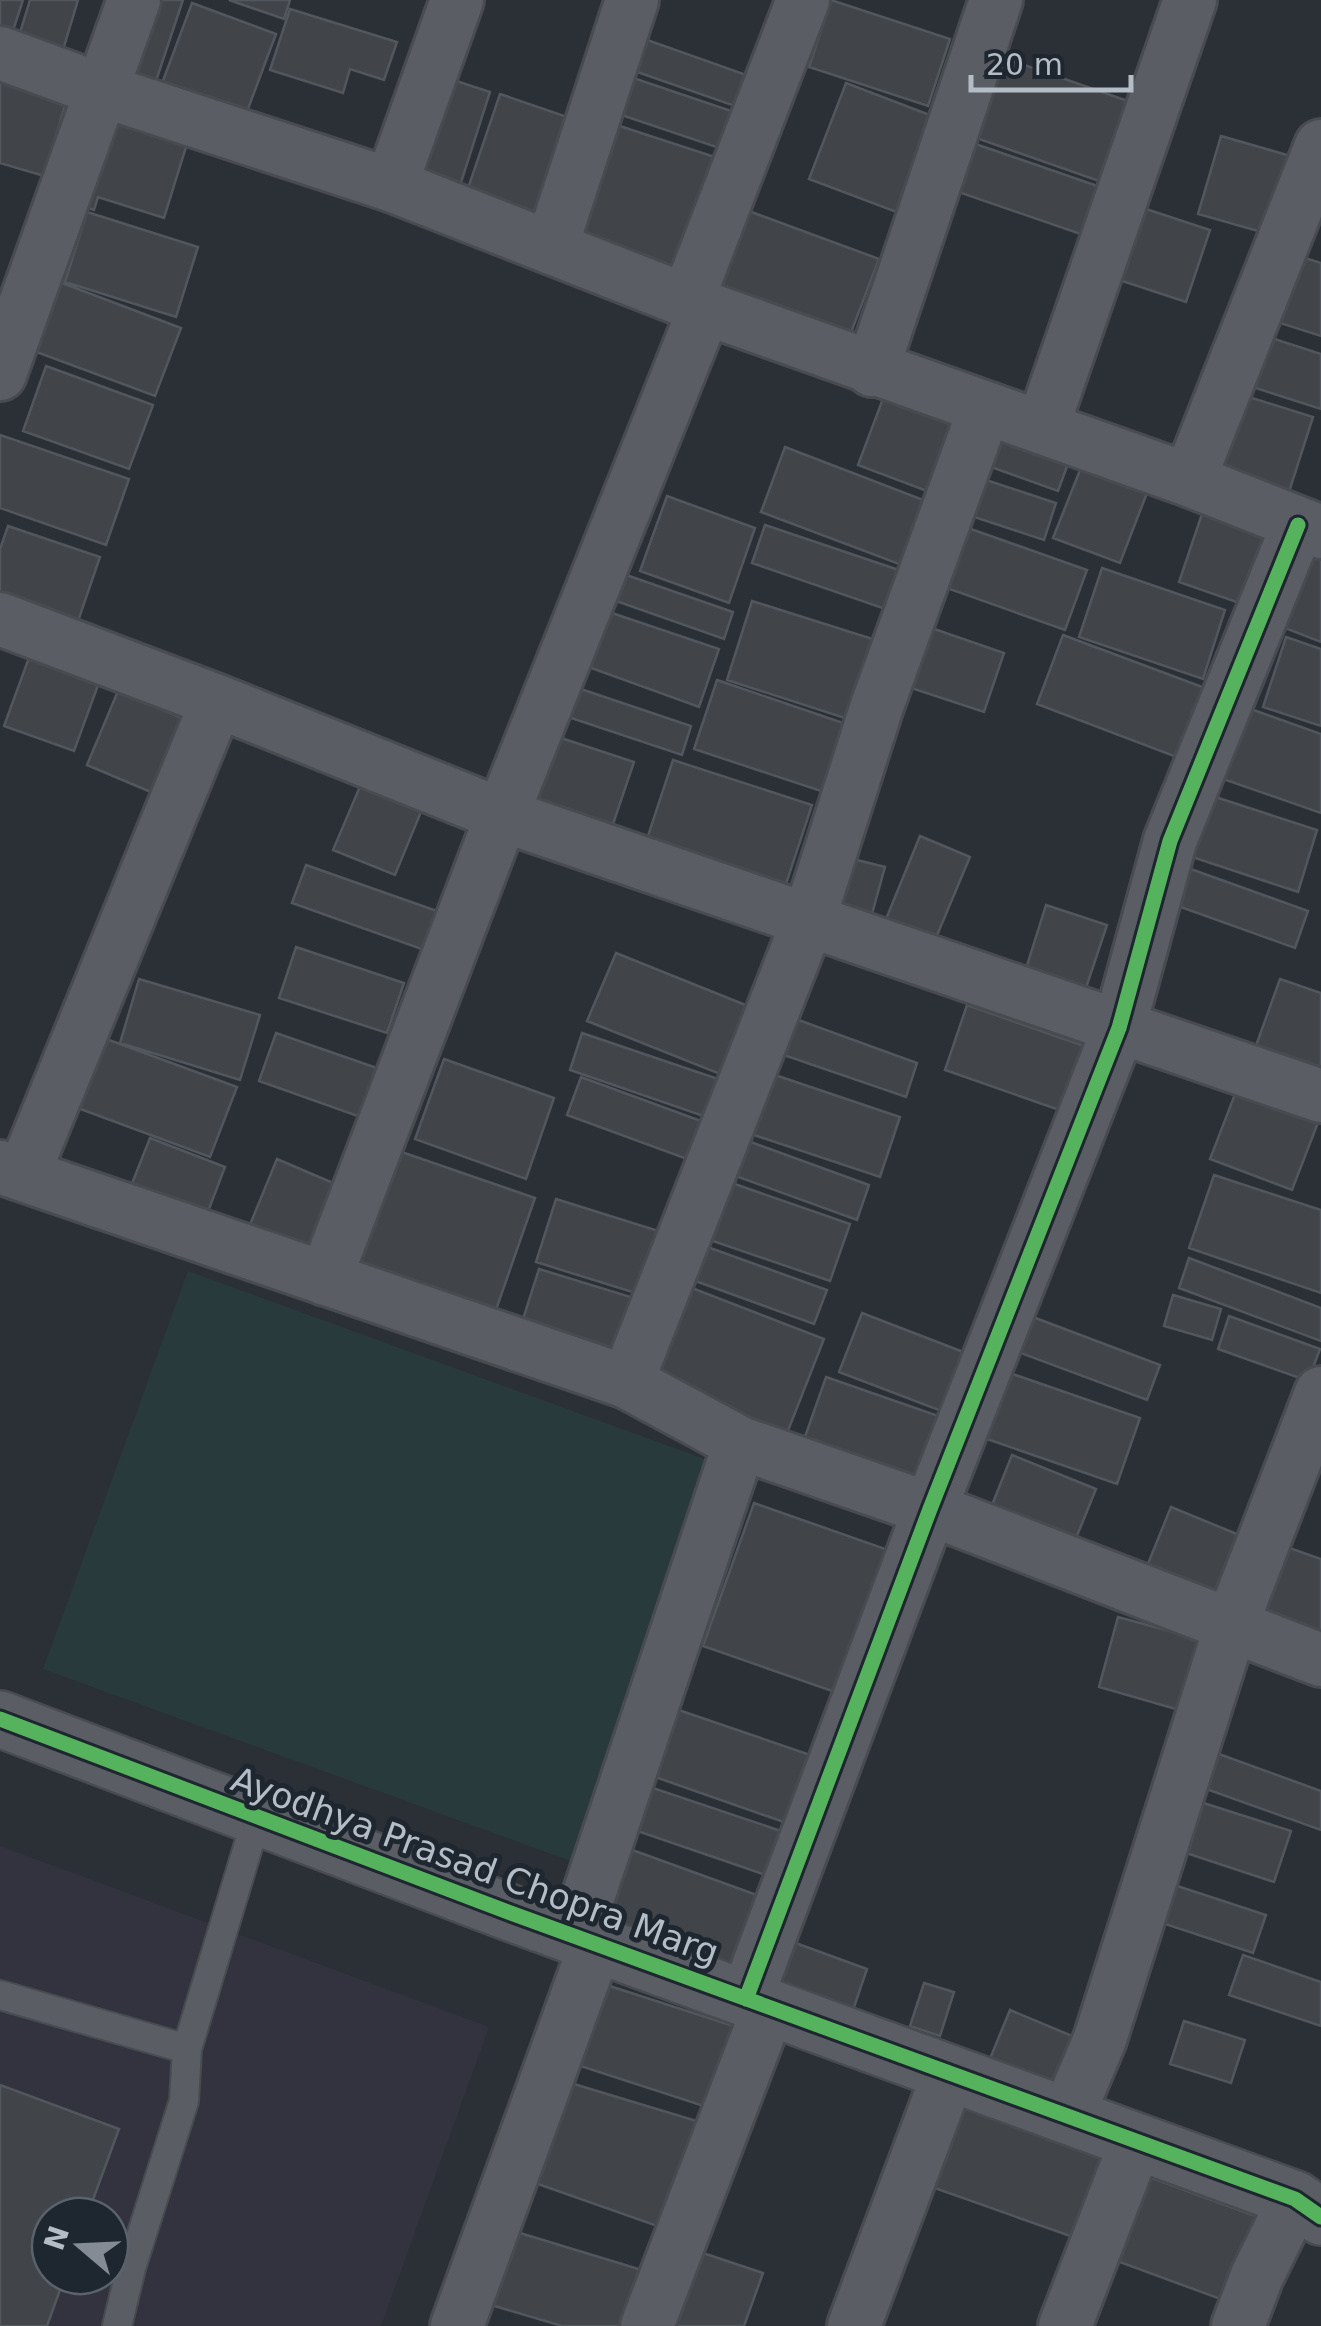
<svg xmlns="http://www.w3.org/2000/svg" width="1321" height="2326" viewBox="0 0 1321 2326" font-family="'DejaVu Sans',sans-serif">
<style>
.medical{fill:#33333f;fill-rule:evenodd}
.green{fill:#283a3c}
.building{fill:#41454a;stroke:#52575d;stroke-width:2.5}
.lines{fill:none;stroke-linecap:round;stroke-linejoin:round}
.service-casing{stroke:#484c51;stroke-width:32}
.minor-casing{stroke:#484c51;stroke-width:58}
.tertiary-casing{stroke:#484c51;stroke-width:60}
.service{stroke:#5a5e64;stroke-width:28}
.minor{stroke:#5a5e64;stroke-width:52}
.tertiary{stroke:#5a5e64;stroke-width:55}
.cycleway-casing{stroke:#1e2630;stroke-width:21}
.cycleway{stroke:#56b35d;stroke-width:15}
.labels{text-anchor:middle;stroke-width:10;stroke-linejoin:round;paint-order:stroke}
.street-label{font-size:35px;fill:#b4bcc6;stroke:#1e2630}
</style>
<rect width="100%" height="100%" fill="#2a3036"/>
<path class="medical" d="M0 1846 489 2027 381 2326H0ZM50 2216H110V2276H50Z"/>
<path class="green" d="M188 1271 757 1478 612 1876 43 1669Z"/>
<path class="building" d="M0 0H23L9 43 0 40Z
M30 0H78L60 60 16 46Z
M138 0H183L153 90 109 74Z
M229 0H290L284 19Z
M831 0 950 39 928 106 809 67Z
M192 3 276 34 245 117 161 86Z
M290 9 397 42 384 80 350 69 343 93 270 70Z
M602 24 766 82 755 113 591 56Z
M993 54 1145 107 1116 187 965 134Z
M586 62 737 113 725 150 574 99Z
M438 75 490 92 457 195 404 177Z
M0 82 66 102 44 176 0 163Z
M846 83 935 117 899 213 809 179Z
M500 94 576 120 540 228 463 203Z
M101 106 190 134 164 218 98 197 94 210 70 202Z
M580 113 724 160 686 276 542 229Z
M1221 136 1301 159 1279 237 1198 214Z
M961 139 1112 191 1095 239 944 187Z
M1128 203 1210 230 1186 302 1104 275Z
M730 204 879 259 847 343 698 288Z
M87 212 198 247 176 317 65 282Z
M1280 250 1321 263V336L1258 316Z
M49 278 181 328 155 396 23 347Z
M1256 333 1321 354V409L1240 383Z
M46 366 153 405 129 469 23 431Z
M890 380 964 408 932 493 858 465Z
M1233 392 1313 417 1289 492 1210 467Z
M991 422 1072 453 1058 491 977 462Z
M0 435 129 479 106 545 0 508Z
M785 447 931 503 907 567 761 512Z
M1086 455 1152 480 1120 563 1053 538Z
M968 474 1056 503 1044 540 956 511Z
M667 496 755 528 729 603 640 571Z
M1205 505 1275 529 1248 606 1179 582Z
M951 522 1087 570 1065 630 930 582Z
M765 525 908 573 894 612 752 563Z
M8 526 100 557 75 630 0 604V549Z
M1292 545 1321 556V642L1262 619Z
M1102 568 1225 610 1203 679 1079 637Z
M609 569 733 612 724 639 599 595Z
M752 601 879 641 854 721 727 680Z
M591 606 719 649 699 707 569 660Z
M911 621 1004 653 984 712 890 681Z
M1063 635 1205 688 1179 758 1037 704Z
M1286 637 1321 649V726L1263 707Z
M31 652 101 677 74 751 4 726Z
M717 680 852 726 830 794 694 749Z
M560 682 691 726 682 755 550 711Z
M118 691 189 721 158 795 87 765Z
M1228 701 1321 734V813L1203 772Z
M543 732 634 762 608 839 518 810Z
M673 760 812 805 786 884 647 839Z
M367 770 428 795 395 875 333 850Z
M1200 792 1317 830 1298 892 1180 853Z
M920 836 970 857 935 940 886 919Z
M845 857 885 867 870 921 831 911Z
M1174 863 1308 911 1295 948 1161 900Z
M306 865 454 917 441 956 292 903Z
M1046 905 1107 925 1084 994 1024 975Z
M296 947 404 983 387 1033 279 998Z
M616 953 753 1008 725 1076 587 1021Z
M139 979 260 1015 240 1080 120 1043Z
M1280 979 1321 993V1078L1253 1054Z
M967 1005 1087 1047 1065 1112 945 1070Z
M782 1014 917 1063 906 1097 772 1051Z
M90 1033 237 1087 210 1157 64 1103Z
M276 1033 397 1075 380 1124 259 1081Z
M582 1033 724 1081 712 1119 570 1070Z
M444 1059 554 1098 526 1179 415 1139Z
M757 1069 900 1117 880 1177 736 1129Z
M581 1077 720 1128 706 1166 567 1115Z
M1237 1089 1319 1120 1292 1190 1210 1159Z
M734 1136 869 1185 857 1220 722 1171Z
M150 1138 225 1167 201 1230 125 1201Z
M390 1148 535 1198 490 1327 346 1278Z
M277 1159 340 1186 308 1265 244 1239Z
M1214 1175 1321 1210V1293L1189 1248Z
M726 1181 850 1224 830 1281 707 1239Z
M556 1199 665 1233 645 1296 536 1262Z
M688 1240 827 1290 814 1324 676 1274Z
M1189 1258 1321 1308V1341L1179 1288Z
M539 1269 647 1302 624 1375 516 1341Z
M679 1283 824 1339 784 1441 640 1384Z
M1173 1295 1221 1309 1212 1340 1164 1326Z
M1017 1311 1160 1365 1147 1400 1002 1346Z
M862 1313 979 1358 957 1417 839 1372Z
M1229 1316 1320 1349 1308 1381 1218 1349Z
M1007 1372 1140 1418 1117 1484 984 1438Z
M826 1377 947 1419 922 1494 800 1451Z
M1012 1455 1096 1489 1068 1558 984 1525Z
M754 1503 905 1556 855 1699 703 1646Z
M1171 1507 1249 1539 1220 1607 1143 1576Z
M1278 1544 1321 1559V1638L1255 1613Z
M1118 1617 1199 1639 1179 1710 1099 1687Z
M661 1704 825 1760 801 1828 638 1771Z
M1208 1750 1321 1791V1830L1195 1785Z
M632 1781 781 1831 766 1875 617 1824Z
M1191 1799 1291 1831 1274 1882 1174 1849Z
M624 1847 768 1899 736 1990 591 1940Z
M1156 1879 1266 1915 1253 1953 1144 1917Z
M790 1941 867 1969 846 2031 768 2003Z
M1243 1955 1321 1982V2026L1229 1995Z
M591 1980 746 2030 719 2111 565 2061Z
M924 1983 954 1992 940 2036 910 2026Z
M1010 2010 1084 2041 1057 2109 982 2078Z
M1184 2021 1245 2040 1231 2083 1170 2064Z
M554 2078 710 2125 677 2233 518 2177Z
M0 2085 119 2129 87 2216H50V2276H65L47 2326H0Z
M945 2097 1117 2158 1087 2242 915 2181Z
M1130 2170 1277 2224 1245 2308 1098 2254Z
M497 2226 652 2273 636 2326H562L474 2300Z
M682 2246 763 2273 744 2326H654Z"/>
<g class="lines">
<defs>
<path id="service" d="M0 1995 187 2049 184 2101 131 2268 117 2326
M187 2049 257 1817"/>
<path id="minor" d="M0 53 101 90 391 185 705 308 1189 480 1321 532
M391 185 457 0
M551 248 632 0
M687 301 803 0
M872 370 996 0
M0 374 134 0
M1042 428 1190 0
M1189 480 1321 146
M0 619 217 701 502 815 1321 1096
M0 1167 627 1382 740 1443
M23 1175 217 701
M325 1279 502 815 705 308
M627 1382 809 919 877 706 985 408
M575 1936 740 1443 930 1509 1321 1660
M746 1999 930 1509 1119 1028 1170 841 1298 525
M1067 2117 1100 2039 1231 1626 1321 1393
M457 2326 596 1944
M647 2326 769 2007
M854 2326 949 2073
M1065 2326 1136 2142
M1238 2326 1257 2276 1295 2199"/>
<path id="tertiary" d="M0 1719 508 1912 1295 2199 1321 2217"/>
</defs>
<use href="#service" class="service-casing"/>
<use href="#minor" class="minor-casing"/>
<use href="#tertiary" class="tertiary-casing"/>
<use href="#service" class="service"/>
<use href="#minor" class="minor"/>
<use href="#tertiary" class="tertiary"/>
<defs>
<path id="cycleway" d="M0 1719 508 1912 1295 2199 1321 2217
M746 1999 930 1509 1119 1028 1170 841 1298 525"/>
</defs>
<use href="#cycleway" class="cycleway-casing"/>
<use href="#cycleway" class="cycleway"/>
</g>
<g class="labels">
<g class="street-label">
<text transform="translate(475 1866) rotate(20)" y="12">Ayodhya Prasad Chopra Marg</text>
</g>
</g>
<g transform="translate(80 2246) rotate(289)"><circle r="48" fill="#1e2630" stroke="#5a626c" stroke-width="2.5"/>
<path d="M0-8L18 38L0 25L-18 38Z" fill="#848b94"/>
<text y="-15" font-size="28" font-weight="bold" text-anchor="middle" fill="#b4bcc6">N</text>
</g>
<path d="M971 75v15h160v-15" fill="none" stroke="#b4bcc6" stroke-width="5"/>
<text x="986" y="75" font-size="30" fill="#b4bcc6" stroke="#1e2630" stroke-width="8" paint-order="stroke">20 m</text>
</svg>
